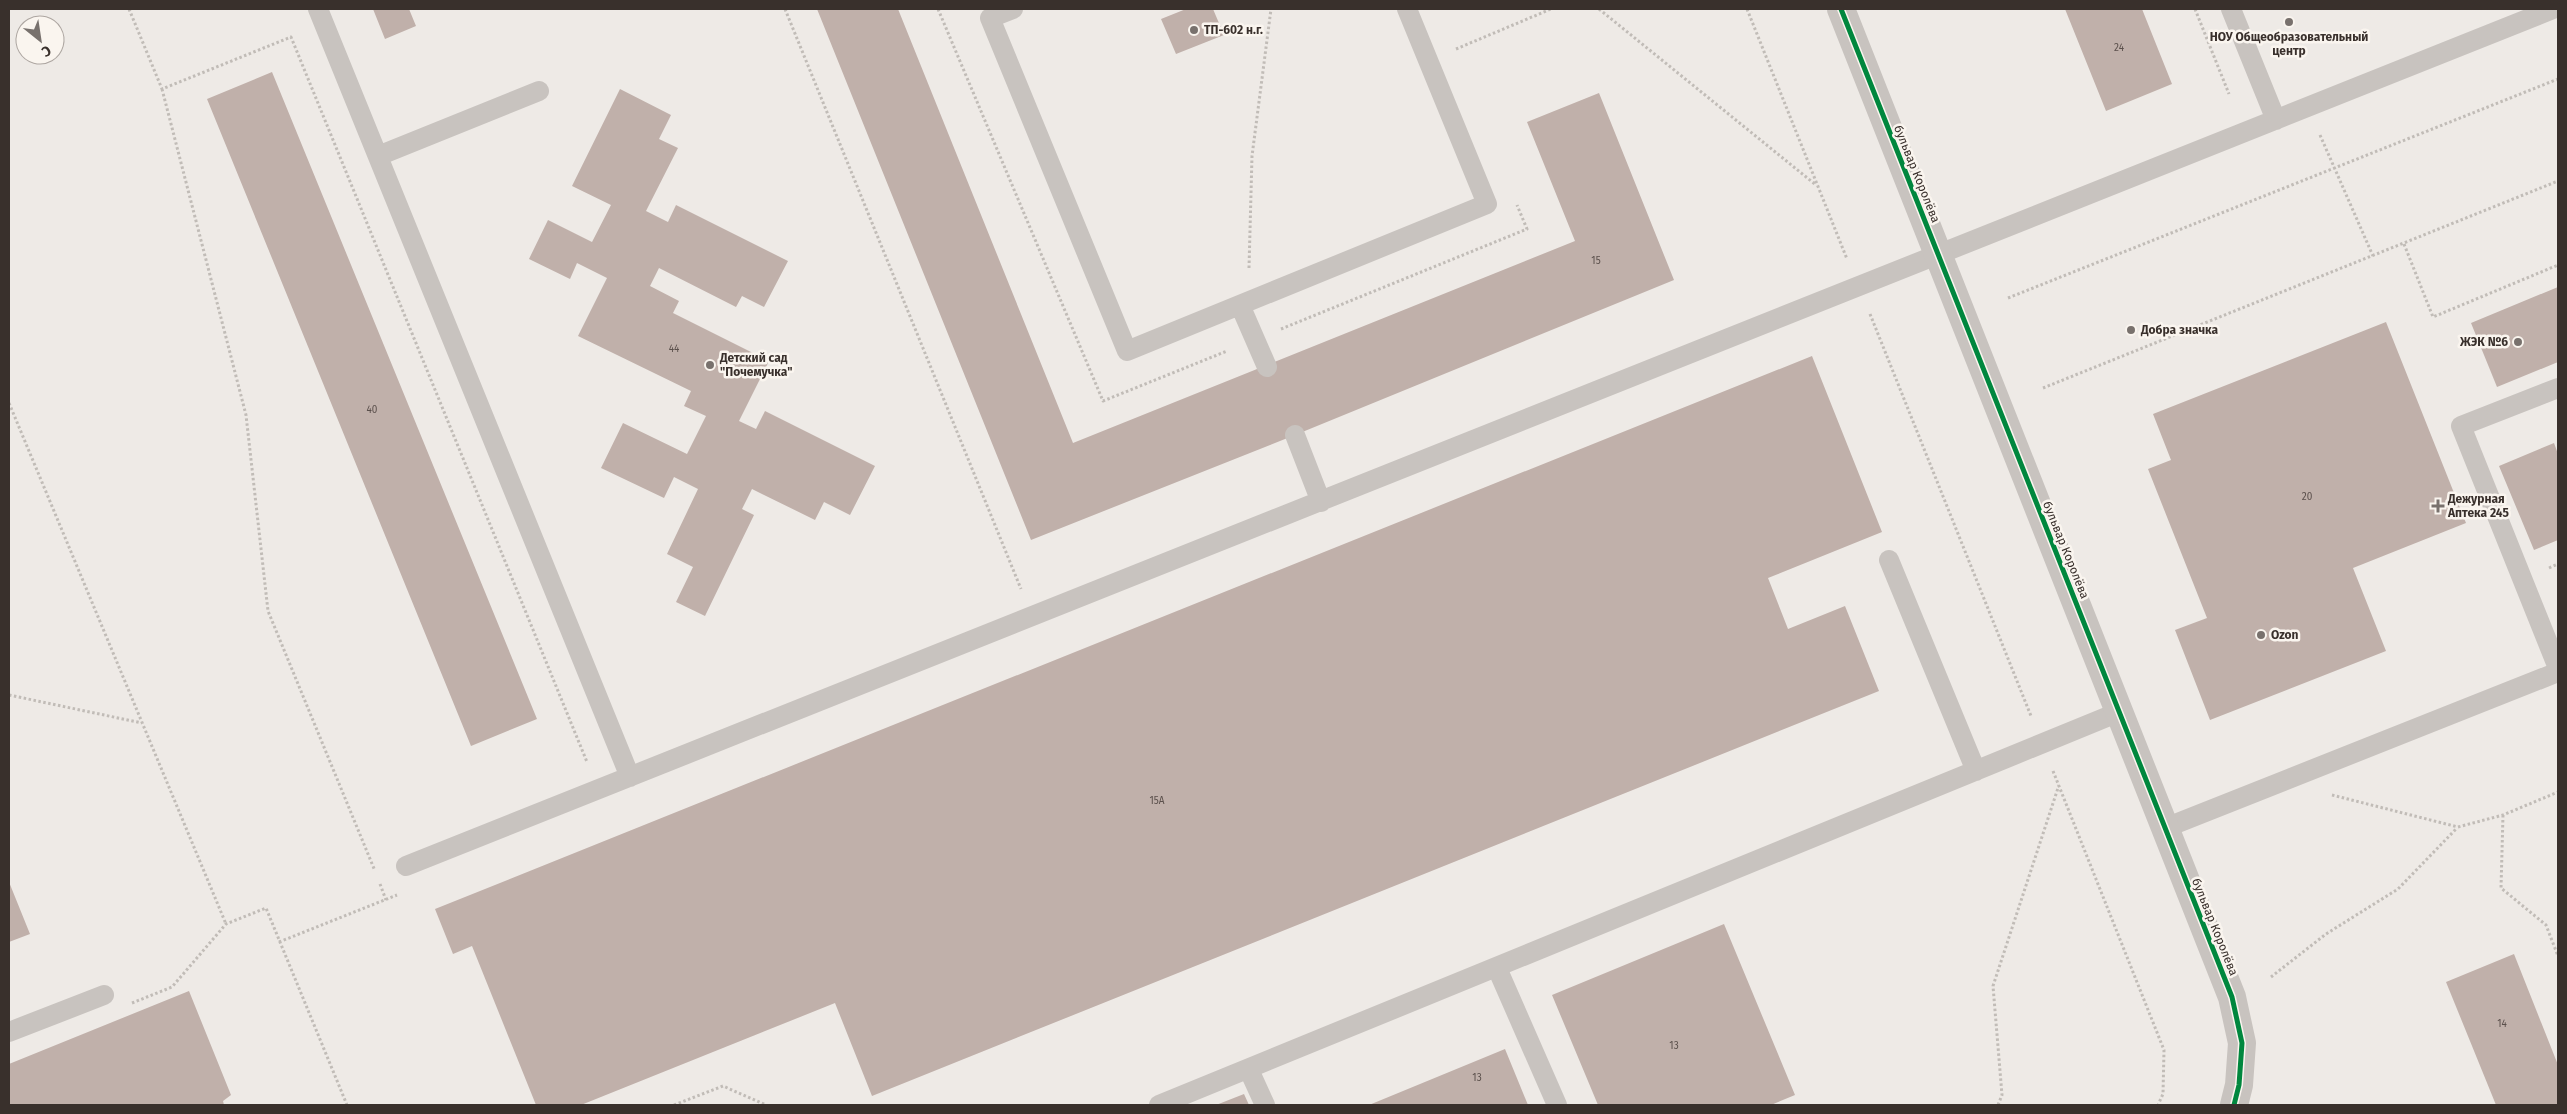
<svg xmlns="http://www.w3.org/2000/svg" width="2567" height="1114" viewBox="0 0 2567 1114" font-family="'Fira Sans',sans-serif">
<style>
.building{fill:#c0b0aa}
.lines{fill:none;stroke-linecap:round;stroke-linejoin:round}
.path{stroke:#c1bcb7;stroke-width:3;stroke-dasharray:2.5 2.5;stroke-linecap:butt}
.lane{stroke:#c8c3bf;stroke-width:20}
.street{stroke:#c8c3bf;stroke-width:28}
.cycleway-casing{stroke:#faf5ef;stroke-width:8}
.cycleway{stroke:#00873e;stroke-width:5}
.poi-dot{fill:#78716d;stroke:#faf5ef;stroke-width:2}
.labels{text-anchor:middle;stroke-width:5;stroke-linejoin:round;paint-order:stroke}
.number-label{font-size:10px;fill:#5b504c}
.poi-label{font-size:12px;font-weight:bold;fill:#39302c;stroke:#faf5ef;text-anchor:start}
.street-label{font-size:12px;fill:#39302c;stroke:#faf5ef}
</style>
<rect width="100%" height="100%" fill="#eeeae6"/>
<path class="building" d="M373 9H409L416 26 385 39Z
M817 9H898L1073 443 1575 241 1527 122 1599 93 1674 280 1295 435 1031 540Z
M1186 9H1213L1224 35 1176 54 1161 19Z
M2065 9H2142L2172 84 2106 111Z
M272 72 537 719 471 746 207 99Z
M620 89 671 115 659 139 678 148 646 211 668 222 676 205 788 261 764 307 742 296 736 307 659 268 650 286 679 301 673 313 769 361 739 421 756 429 765 411 875 466 850 515 824 502 815 520 752 489 742 509 754 515 705 616 676 602 693 567 667 554 698 489 674 477 664 498 601 468 623 423 687 454 706 416 684 406 691 391 578 336 607 278 577 263 570 279 529 259 548 220 592 242 611 205 572 186Z
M2558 287V362L2497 387 2471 323Z
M2386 322 2466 523 2353 568 2386 651 2210 720 2175 630 2207 618 2148 469 2171 460 2153 414Z
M1812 356 1882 532 1768 578 1788 629 1845 606 1879 691 872 1096 835 1003 581 1105H536L472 946 453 954 435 909Z
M2554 443 2558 454V540L2534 550 2499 466Z
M9 882 30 934 9 942Z
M1724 924 1795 1095 1771 1105H1598L1552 995Z
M2514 954 2558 1065V1105H2496L2446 982Z
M189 991 231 1095 223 1101 224 1105H9V1064Z
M1505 1049 1528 1105H1369Z
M1244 1094 1249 1105H1216Z"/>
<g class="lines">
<path class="path" d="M129 9 162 89 291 37 587 762
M785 9 1021 589
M938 9 1103 401 1227 351
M1599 9 1816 185
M1747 9 1847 259
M2195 9 2229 94
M1456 49 1551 9
M162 89 246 415 268 611 375 871
M2320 135 2373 256
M2404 244 2433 317 2558 265
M1249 268 1252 156 1271 9
M2008 298 2558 79
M1870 314 2031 716
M1281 329 1527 229 1517 205
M2043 388 2558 181
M9 403 226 924
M2549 568 2558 564
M9 695 142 723
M2053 771 2164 1050 2163 1094 2158 1105
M2332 795 2458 827 2503 815 2558 792
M2503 815 2501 888 2546 925 2558 956
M380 884 386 900
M279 942 397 895
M2271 977 2326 934 2398 889 2457 828
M132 1003 172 987 226 924 266 908 347 1105
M674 1105 723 1086 766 1105
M1998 1105 2002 1095 1993 986 2059 785"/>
<path class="lane" d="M318 9 630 777
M1013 9 990 18 1127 351 1487 204 1407 9
M2231 9 2276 120
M378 156 539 91
M1240 305 1267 367
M2558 388 2461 426 2558 668
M1295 435 1321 502
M1889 560 1976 771
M2165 828 2558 672
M406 866 2553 9
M1497 968 1557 1105
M9 1032 104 995
M1249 1070 1265 1105
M1159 1105 2119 712"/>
<path class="street" d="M1841 9 2232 997 2242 1043 2239 1085 2234 1105"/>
<defs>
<path id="cycleway" d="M1841 9 2232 997 2242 1043 2239 1085 2234 1105"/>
</defs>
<use href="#cycleway" class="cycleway-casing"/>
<use href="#cycleway" class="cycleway"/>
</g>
<g class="poi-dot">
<circle cx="2289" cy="22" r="5"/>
<circle cx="1194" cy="30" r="5"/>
<circle cx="2131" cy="330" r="5"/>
<circle cx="2518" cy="342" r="5"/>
<circle cx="710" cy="365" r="5"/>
<path d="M2435.5 498.5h5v5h5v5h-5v5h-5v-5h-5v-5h5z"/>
<circle cx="2261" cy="635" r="5"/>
</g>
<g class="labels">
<g class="number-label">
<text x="2119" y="51">24</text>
<text x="1596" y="264">15</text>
<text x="674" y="352">44</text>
<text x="372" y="413">40</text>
<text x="2307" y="500">20</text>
<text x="1157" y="804">15А</text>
<text x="2502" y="1027">14</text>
<text x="1674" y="1049">13</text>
<text x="1477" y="1081">13</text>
</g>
<g class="poi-label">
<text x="1204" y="34">ТП-602 н.г.</text>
<text x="2289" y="41" text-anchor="middle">НОУ Общеобразовательный<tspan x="2289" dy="14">центр</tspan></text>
<text x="2141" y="334">Добра значка</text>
<text x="2508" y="346" text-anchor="end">ЖЭК №6</text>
<text x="720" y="362">Детский сад<tspan x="720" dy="14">"Почемучка"</tspan></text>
<text x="2448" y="503">Дежурная<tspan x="2448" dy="14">Аптека 245</tspan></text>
<text x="2271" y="639">Ozon</text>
</g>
<g class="street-label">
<text transform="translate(1917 174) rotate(68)" y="4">бульвар Королёва</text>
<text transform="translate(2066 550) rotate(68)" y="4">бульвар Королёва</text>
<text transform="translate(2215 927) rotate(68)" y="4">бульвар Королёва</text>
</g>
</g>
<rect width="2567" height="1114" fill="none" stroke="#39302c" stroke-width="20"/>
<g transform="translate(40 40) rotate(150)"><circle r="24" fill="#faf5ef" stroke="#ada6a1"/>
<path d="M0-4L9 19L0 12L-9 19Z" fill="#78716d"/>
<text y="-8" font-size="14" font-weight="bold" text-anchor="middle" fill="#39302c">С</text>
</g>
</svg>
